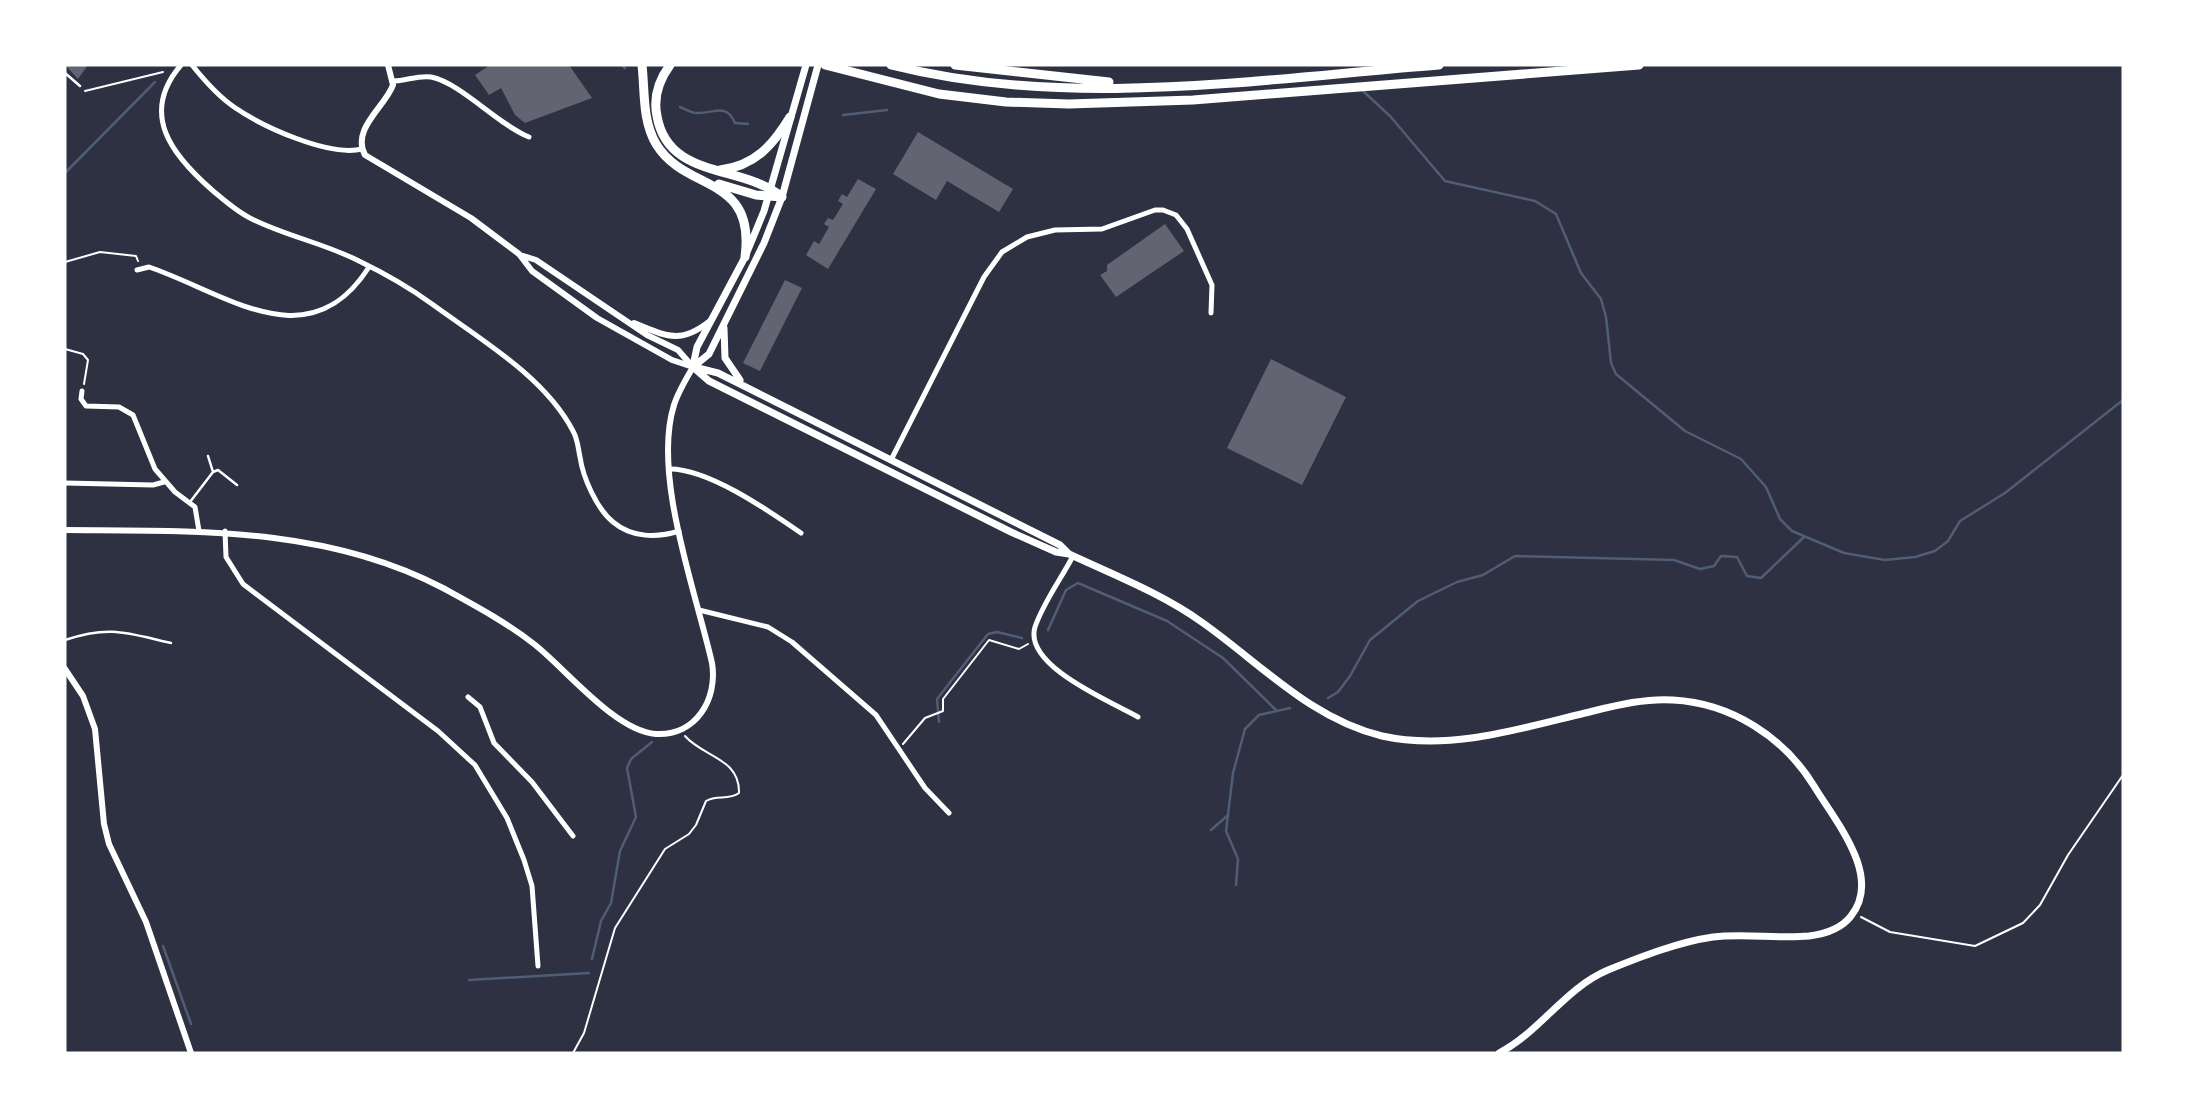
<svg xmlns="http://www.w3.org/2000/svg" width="2188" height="1118" viewBox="0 0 2188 1118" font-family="Roboto,sans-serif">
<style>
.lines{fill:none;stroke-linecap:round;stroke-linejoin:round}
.stream{stroke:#4f5d75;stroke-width:2.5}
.building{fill:#626471}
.path{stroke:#fff;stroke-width:2}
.service{stroke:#fff;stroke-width:2.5}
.minor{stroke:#fff;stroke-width:5}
.tertiary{stroke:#fff;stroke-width:6}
.secondary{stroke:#fff;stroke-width:7}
.motorway{stroke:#fff;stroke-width:9}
</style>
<rect width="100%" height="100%" fill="#2d3142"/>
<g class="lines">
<path class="stream" d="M622 65 625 68
M1363 91 1390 116 1445 181 1535 201 1556 214 1581 273 1601 299 1606 317 1611 363 1616 374 1685 431 1741 459 1766 487 1780 519 1792 531 1844 553 1885 560 1915 557 1935 551 1948 541 1960 521 2005 493 2123 400
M680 107C685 109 691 113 696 113 714 114 726 102 735 123L748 124
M843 115 887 110
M65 173 155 82
M1048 630 1066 590 1078 583 1167 621 1223 658 1277 711
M1328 698 1338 692 1350 676 1370 640 1418 601 1457 582 1483 575 1515 556 1674 560 1700 569 1714 566 1721 556 1737 557 1747 576 1761 578 1804 537
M939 722 937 699 988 634 997 632 1022 638
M1211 830 1227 816
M1236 885 1238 859 1226 831 1233 773 1245 729 1259 715 1290 708
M163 946 191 1024
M592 959 601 921 611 903 620 851 636 817 627 768 631 759 652 742
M469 980 589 973"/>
</g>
<path class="building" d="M65 65H88L78 79Z
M490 65H569L592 98 525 123 515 115 501 88 489 95 475 75Z
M918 132 1013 189 999 212 947 181 936 200 893 174Z
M858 179 876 189 828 269 806 255 814 241 819 244 829 227 824 224 828 218 833 220 843 204 838 201 842 194 847 197Z
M1165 224 1184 251 1116 297 1100 275 1107 271V265Z
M785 280 802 288 760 371 743 363Z
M1271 359 1346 397 1302 485 1227 448Z"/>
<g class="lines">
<path class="path" d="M85 91 163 72
M65 262 100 252 136 256 138 261
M65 349 83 354 88 360 84 384
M903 744 925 718 943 711V699L989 640 1019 649 1028 644
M1861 917 1890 932 1975 946 2023 923 2040 905 2068 855 2123 775
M573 1053 584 1033 615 928 665 849 689 834 696 825 706 801C717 794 728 801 739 793 740 758 703 757 685 736"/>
<path class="service" d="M65 73 80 86
M208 456 213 472
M190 502 213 472 218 470 237 485
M65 640C110 625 127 633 171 643"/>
<path class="minor" d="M181 65C139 114 172 155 212 190 224 200 236 211 250 218 285 236 324 243 359 261 384 273 410 288 432 304 480 339 545 377 573 431 578 440 578 448 580 457 583 478 597 509 613 522 632 538 657 538 679 531
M192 65C204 80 218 96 234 107 263 127 329 157 362 149
M393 81C406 81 418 75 431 77 461 83 497 124 529 137
M137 270 149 267C228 294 309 361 369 267
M82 391 81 399 86 406 119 407 133 415 155 469 175 492 195 507 199 531
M891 460 984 277 1002 252 1027 237 1055 230 1102 229 1155 210H1163L1176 215 1187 229 1212 285 1211 313
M670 469C709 469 769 511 801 533
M65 483 153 485 164 482
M225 531 226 557 243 584 438 731 475 765 507 818 524 860 532 886 538 966
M1073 556C1061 579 1043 603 1035 627 1023 666 1112 702 1138 717
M699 610 768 627 792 642 876 715 925 788 949 813
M468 697 480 707 494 743 532 782 573 836"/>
<path class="tertiary" d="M388 65 393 85C385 107 351 129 365 155L471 218 519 254 532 271 597 318 672 360 693 367
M520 255 536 260 647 335 678 350 692 366
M634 323C666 336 680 345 710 321
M65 530C194 531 325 526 443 588 474 605 506 622 534 644 566 669 615 731 656 734 696 736 718 699 712 663 696 592 652 475 674 405 678 392 686 379 693 367
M65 669 83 696 95 729 104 824 109 844 146 922 191 1053"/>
<path class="secondary" d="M724 328 725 358 740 380
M693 366 697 347 745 257 764 211 806 65
M693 367 709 381 1011 532 1056 552 1069 554C1114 575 1163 594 1203 623 1261 664 1311 719 1382 736 1450 751 1519 729 1585 713 1614 706 1644 698 1673 700 1731 703 1784 737 1814 786 1835 821 1883 876 1851 916 1841 929 1825 934 1809 936 1777 939 1744 933 1713 937 1678 942 1640 957 1608 970 1565 988 1540 1032 1499 1053
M693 367 709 354 764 243 782 197 818 65
M694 367 718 373 1060 545 1069 554"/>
<path class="motorway" d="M642 65C645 91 642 120 656 144 686 193 756 174 745 257
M670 65C659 80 653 97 657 116 668 180 743 164 782 197
M825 65 939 94 1006 102 1069 104 1193 100 1639 65
M891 65C1069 110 1259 79 1439 65
M955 65 1109 82
M720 170C755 166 773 145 790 117
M719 184 756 195 782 197"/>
</g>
<rect width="2188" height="1118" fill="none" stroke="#ffffff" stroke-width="133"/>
</svg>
